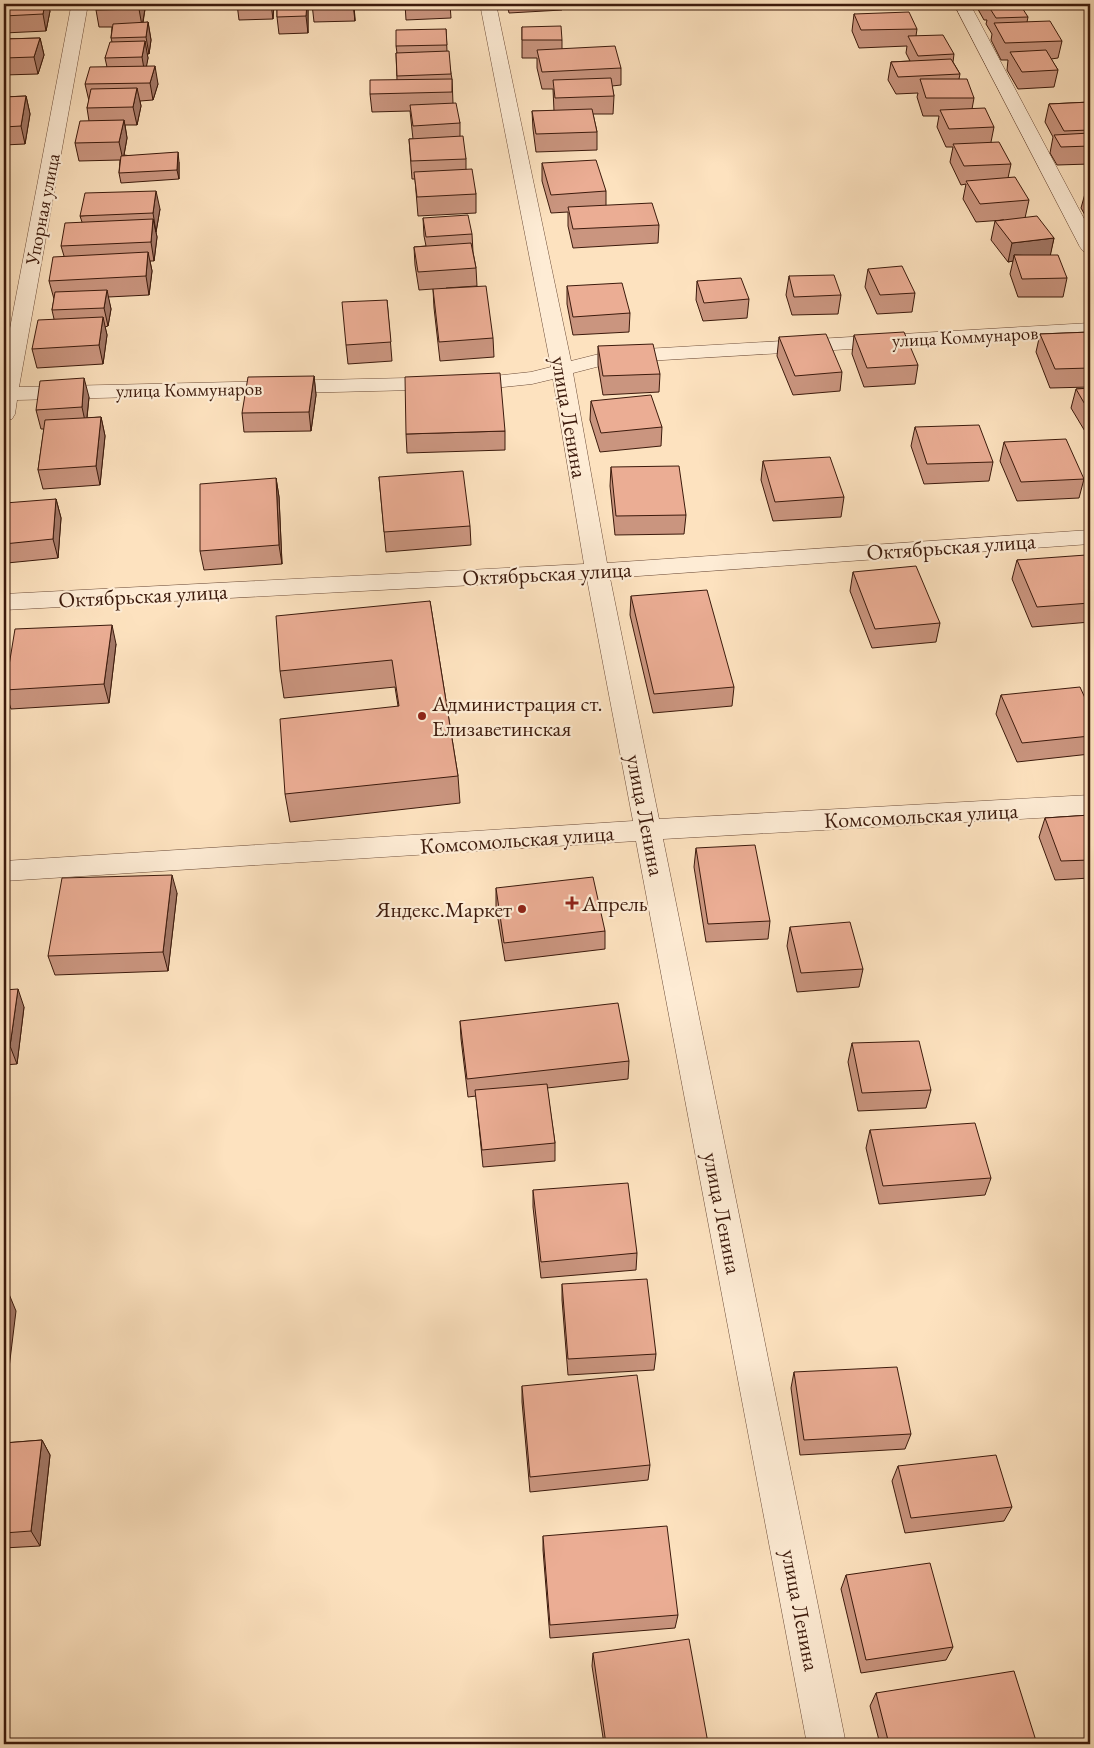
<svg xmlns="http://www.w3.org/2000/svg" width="1094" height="1748" viewBox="0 0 1094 1748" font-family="'EB Garamond',serif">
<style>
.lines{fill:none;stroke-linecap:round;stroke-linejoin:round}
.minor-casing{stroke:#6c4c39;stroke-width:1}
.minor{fill:#feecd5;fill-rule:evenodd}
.wall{fill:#ca957f;stroke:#3c1a0c}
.shaded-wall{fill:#a47968;stroke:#3c1a0c}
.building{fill:#ebad94;stroke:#3c1a0c}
.poi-dot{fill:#8f2418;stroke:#feecd5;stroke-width:2}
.labels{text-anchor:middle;stroke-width:4.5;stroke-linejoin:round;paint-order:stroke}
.far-street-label{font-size:19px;fill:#3c1a0c;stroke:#feecd5}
.street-label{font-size:22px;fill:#3c1a0c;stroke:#feecd5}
.poi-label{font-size:22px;fill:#3c1a0c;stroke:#feecd5;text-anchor:start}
</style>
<rect width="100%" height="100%" fill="#fde2bf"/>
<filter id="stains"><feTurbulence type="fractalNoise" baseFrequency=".004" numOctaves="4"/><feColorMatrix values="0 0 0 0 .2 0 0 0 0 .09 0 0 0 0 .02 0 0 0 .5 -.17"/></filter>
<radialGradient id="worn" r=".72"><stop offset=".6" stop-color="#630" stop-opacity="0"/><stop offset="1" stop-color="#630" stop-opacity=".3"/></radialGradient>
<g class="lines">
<defs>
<path id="minor" d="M4 4H88L19 387 494 376 531 372 551 367 480 4H496L571 361 611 351 1090 323V335L612 363 573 373 607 563 1090 530V544L610 578 659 819 1090 795V815L663 839 846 1744H807L636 841 4 881V861L633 821 587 579 4 610V594L584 564 553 379 532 384 494 388 17 400 15 414 12 419 4 420V360L71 7 4 11Z
M954 4H970L1090 230V253L1083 251 1080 247Z"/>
</defs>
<use href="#minor" class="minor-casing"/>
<use href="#minor" class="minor"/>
</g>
<path class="wall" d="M4 4 50 11 46 31 4 33Z
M98 4H145V9L143 23 148 22 151 40 149 54H147L148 58 146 66 158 84 153 100 140 101 141 106 137 125H125L127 138 124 155 179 162V179L121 183 119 173 120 160 79 161 75 143 89 121 87 108 89 101 85 84 107 67 105 58 112 42 111 38 112 27H99L96 10Z
M237 4H274L273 19 239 20Z
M277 4H308V33L279 34 277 17Z
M312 4H354L355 21 314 22Z
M405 4H450L451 18 406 20Z
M507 4H562V10L509 13Z
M975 4H1018V6L1028 17 1027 22 1062 41 1058 58 1051 59 1058 70 1054 87 1018 89 1007 70 1008 60H1001L991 40 992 34 986 24 987 20H984Z
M854 14 917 29 916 36 954 54 953 62 960 74 959 79 974 98 972 109 994 127 991 142 1011 164 1008 178 1029 200 1025 218 1054 238 1050 255 1067 278 1063 297H1018L1010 274 1013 261 1008 262 991 240 995 221 1004 220 976 222 963 199 966 184 961 185 950 162 953 147H946L937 127 939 116H923L917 97 918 93 896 94 888 80 891 62 910 61 906 53 907 46 859 48 852 31Z
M522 27 562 40V49L621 68V85L612 86 614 96 613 114H593L597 132V150L536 152 533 129 532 111H554L553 89H542L537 68V58H522Z
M446 29 447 51 452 79 453 103 460 123V137L466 159V169L476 194V213L418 216 415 179H412L409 139H413L410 111 372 112 370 94 397 80 396 53H397L396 46Z
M40 38 44 55 38 74 4 75V39Z
M26 96 30 114 25 144 4 145V97Z
M1090 102V164L1057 165 1050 153 1053 137 1045 122 1049 104Z
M542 163 606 191V206L659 225 658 243 573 248 568 226V212L551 213 542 181Z
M1090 189V224L1081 208 1086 190Z
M160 209 156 232 157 237 154 261H150L152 271 149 295 108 297 111 309 108 326 105 327 107 335 103 364 37 368 32 349 54 319 52 310 54 299 49 281 64 256 61 246 82 222 80 216Z
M423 218 472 234 473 252 476 268 477 286 446 288 493 338 494 357 440 361 434 308 433 289 419 290 415 265 414 247 426 246 424 236Z
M868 269 915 293 912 312 877 314 865 287Z
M789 276 841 295 838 314 792 315 786 295Z
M697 281 749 299 747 318 703 321 696 300Z
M567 286 630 313 629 332 573 335 567 304Z
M387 300 392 361 348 364 346 345Z
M1090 332V387L1050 388 1036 352 1040 334Z
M854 335 918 365 915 384 864 387 852 354Z
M779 337 842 372 840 391 793 395 777 356Z
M598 346 660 374 659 392 603 395 598 365Z
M314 376 316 395 311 431 244 432 242 413Z
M1090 388V438H1089L1071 408 1076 389Z
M89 397 87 418 101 417 105 436 100 485 43 489 38 470 44 429H41L36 410Z
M591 401 662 427 661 446 600 452 590 420Z
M915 427 993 462 989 481 924 484 911 446Z
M505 431V450L407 453 406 434Z
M1004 442 1084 479 1079 498 1017 501 1000 461Z
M763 461 844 497 841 517 773 521 761 480Z
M611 467 686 515 684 534 615 535 610 486Z
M379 477 470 526 471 545 386 552Z
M276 478 279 497 282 564 204 570 200 551Z
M56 499 61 518 58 558 7 563 4 553V512Z
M1090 557V622L1032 627 1012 579 1017 560 1089 561Z
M853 572 940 623 936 642 872 648 850 591Z
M631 596 734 687 732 706 653 713 630 615Z
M430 601 458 776 460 803 290 822 285 794 398 706 395 687 284 698 280 671Z
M116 644 109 703 11 709 5 690Z
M1001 695 1090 709V754L1017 762 996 714Z
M1090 815V878L1055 880 1039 837 1045 818Z
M696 848 770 921 768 939 706 942 694 867Z
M496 888 605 931V949L505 961 496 907Z
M177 893 168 971 55 975 48 956Z
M790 927 863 969 859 987 797 992 787 946Z
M4 990 24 1007 17 1064 4 1065Z
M460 1021 629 1061 628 1079 547 1088 555 1143V1161L483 1167 476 1096 468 1097 461 1039Z
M852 1043 931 1090 926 1108 858 1111 848 1062Z
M870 1130 991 1178 985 1195 879 1204 866 1148Z
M533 1190 637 1253 636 1270 541 1278 533 1207Z
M562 1284 656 1354 654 1370 568 1375 562 1300Z
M794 1372 911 1434 905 1449 800 1455 791 1388Z
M522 1386 650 1465 648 1480 530 1492 522 1402Z
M42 1440 50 1455 40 1546 4 1548V1443Z
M898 1466 1012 1507 1004 1521 905 1533 892 1481Z
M543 1536 678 1615 675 1628 550 1638 543 1550Z
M846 1575 953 1647 946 1660 861 1673 841 1589Z
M593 1653 708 1743 707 1744H604L592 1666Z
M876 1693 1037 1744H880L870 1706Z"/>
<path class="shaded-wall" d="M45 4H49L50 11 46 31 43 14Z
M140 4H145V9L142 26 139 9Z
M271 4H274L273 19Z
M307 4H308V33L306 16Z
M353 4H354L355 21Z
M148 22 151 40 149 54 146 37Z
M40 38 44 55 38 74 34 57Z
M145 41 148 58 145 75 142 57Z
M155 66 158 84 153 100 150 83Z
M137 88 141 106 137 125 133 107Z
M26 96 30 114 25 144 21 126Z
M124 120 127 138 123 160 119 142Z
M178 152 179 162V179L177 170Z
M156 191 160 209 156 232 153 213Z
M153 219 157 237 154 261 151 242Z
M1054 238 1050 257 1014 255 1013 261 1008 262 1012 243Z
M148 252 152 271 149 295 146 276Z
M107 290 111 309 108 326 104 308Z
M103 317 107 335 103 364 99 345Z
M314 376 316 395 311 431 309 412Z
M84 378 89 397 86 426 82 407Z
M101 417 105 436 100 485 96 466Z
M276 478 279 497 282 564 279 545Z
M56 499 61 518 58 558 53 539Z
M112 625 116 644 109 703 104 684Z
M172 875 177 893 168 971 163 952Z
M18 989 24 1007 17 1064 10 1046Z
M9 1294 16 1311 4 1409V1331Z
M42 1440 50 1455 40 1546 31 1531Z"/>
<path class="building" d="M4 4H45L43 14 4 16Z
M98 4H140L139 9 96 10Z
M277 4H307L306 16 277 17Z
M312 4H352L312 5Z
M1021 6 1028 17 996 18 989 7Z
M909 12 917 29 861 30 854 14Z
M1050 21 1062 41 1005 43 994 23Z
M148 22 146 37 111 38 113 24Z
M561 26 562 40H522V27Z
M446 29 447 45 396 46V30Z
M943 35 954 54 918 56 908 36Z
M40 38 34 57 4 58V39Z
M145 41 142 57 105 58 110 42Z
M615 46 621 68 542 72 537 50Z
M1046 50 1058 70 1022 72 1010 52Z
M449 51 451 74 397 76 396 53Z
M951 59 960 74 898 77 891 62Z
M155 66 150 83 85 84 90 67Z
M611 78 614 96 555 98 553 80Z
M452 79V92L370 94V80Z
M920 79H967L974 98H926Z
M137 88 133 107 87 108 91 89Z
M26 96 21 126 4 127V97Z
M1090 102V130L1064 131 1049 104Z
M456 103 460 123 413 126 410 105Z
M985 108 994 127 949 129 940 110Z
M592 109 597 132 536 134 532 111Z
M124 120 119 142 75 143 80 121Z
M1090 133V146L1061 147 1054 135Z
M463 136 466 159 411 161 409 139Z
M999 142 1011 164 964 166 953 144Z
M178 152 177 170 119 173 121 156Z
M596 160 606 191 551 195 542 163Z
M472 169 476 194 417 197 414 172Z
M1015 177 1029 200 980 204 966 181Z
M1090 189V198L1086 190Z
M156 191 153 213 80 216 85 193Z
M652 203 659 225 573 229 568 207Z
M468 215 472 234 426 237 423 218Z
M1037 216 1054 238 1012 243 995 221Z
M153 219 151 242 61 246 65 223Z
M471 243 476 268 418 272 414 247Z
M148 252 146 276 49 281 53 257Z
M1014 255H1058L1067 278 1022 279Z
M902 266 915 293 880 295 868 269Z
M834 275 841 295 794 297 789 276Z
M741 278 749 299 704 303 697 281Z
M622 283 630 313 573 317 567 286Z
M486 286 493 338 439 342 433 289Z
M107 290 104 308 52 310 55 292Z
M387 300 391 342 346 345 342 302Z
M103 317 99 345 32 349 38 320Z
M904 332 918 365 867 368 854 335Z
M1090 332V368L1055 369 1040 334Z
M826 334 842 372 795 376 779 337Z
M653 344 660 374 603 376 598 346Z
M500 373 505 431 406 434 405 377Z
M314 376 309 412 242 413 248 377Z
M84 378 82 407 36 410 40 381Z
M1090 388V413L1076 389Z
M651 395 662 427 601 433 591 401Z
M101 417 96 466 38 470 45 420Z
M979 425 993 462 927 464 915 427Z
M1066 439 1084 479 1021 482 1004 442Z
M830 457 844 497 775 502 763 461Z
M679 466 686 515 616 516 611 467Z
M463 471 470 526 384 532 379 477Z
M276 478 279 545 200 551V484Z
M56 499 53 539 4 544 5 503Z
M1086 555 1090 564V603L1037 607 1017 560Z
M916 566 940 623 875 629 853 572Z
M707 590 734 687 654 694 631 596Z
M430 601 458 776 285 794 280 719 399 706 392 660 280 671 276 616Z
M112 625 104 684 5 690 15 629Z
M1080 687 1090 709V736L1022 743 1001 695Z
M1090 815V860L1061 861 1045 818Z
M755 845 770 921 708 924 696 848Z
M172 875 163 952 48 956 62 878Z
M593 877 605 931 504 943 496 888Z
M850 922 863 969 801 973 790 927Z
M18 989 10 1046H4V990Z
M618 1003 629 1061 467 1079 460 1021Z
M919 1041 931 1090 862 1093 852 1043Z
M547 1084 555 1143 482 1150 475 1090Z
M975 1123 991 1178 883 1186 870 1130Z
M628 1183 637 1253 541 1262 533 1190Z
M647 1279 656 1354 568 1359 562 1284Z
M9 1294 4 1331V1295Z
M897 1367 911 1434 804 1440 794 1372Z
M637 1375 650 1465 530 1477 522 1386Z
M42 1440 31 1531 4 1533V1443Z
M996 1455 1012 1507 911 1518 898 1466Z
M667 1526 678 1615 550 1625 543 1536Z
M930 1563 953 1647 866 1660 846 1575Z
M689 1639 708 1743 698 1744H606L593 1653Z
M1014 1671 1037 1744H889L876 1693Z"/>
<g class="poi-dot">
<circle cx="422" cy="716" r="5"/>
<path d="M569.5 895.5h5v5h5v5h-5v5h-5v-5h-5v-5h5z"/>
<circle cx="522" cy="909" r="5"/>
</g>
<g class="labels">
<g class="far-street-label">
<text transform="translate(42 209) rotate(-79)" y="7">Упорная улица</text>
<text transform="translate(965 336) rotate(-3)" y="7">улица Коммунаров</text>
<text transform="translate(189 389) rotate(-1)" y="7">улица Коммунаров</text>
</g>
<g class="street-label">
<text transform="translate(570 417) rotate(80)" y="8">улица Ленина</text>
<text transform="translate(951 546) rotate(-4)" y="8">Октябрьская улица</text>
<text transform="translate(547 573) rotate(-3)" y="8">Октябрьская улица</text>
<text transform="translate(143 595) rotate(-3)" y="8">Октябрьская улица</text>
<text transform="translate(646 815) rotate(79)" y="8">улица Ленина</text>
<text transform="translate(921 815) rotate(-3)" y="8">Комсомольская улица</text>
<text transform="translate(517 839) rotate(-4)" y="8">Комсомольская улица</text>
<text transform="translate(723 1213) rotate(79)" y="8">улица Ленина</text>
<text transform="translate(801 1610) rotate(79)" y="8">улица Ленина</text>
</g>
<g class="poi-label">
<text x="432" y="711">Администрация ст.<tspan x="432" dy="25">Елизаветинская</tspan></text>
<text x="582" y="911">Апрель</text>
<text x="512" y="917" text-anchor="end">Яндекс.Маркет</text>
</g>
</g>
<rect width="1094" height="1748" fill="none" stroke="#fde2bf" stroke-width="20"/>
<rect x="5" y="5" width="1084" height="1738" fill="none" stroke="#3c1a0c" stroke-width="2.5"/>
<rect x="10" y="10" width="1074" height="1728" fill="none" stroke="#3c1a0c"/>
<rect width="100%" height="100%" filter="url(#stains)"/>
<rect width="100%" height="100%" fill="url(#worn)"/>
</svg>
